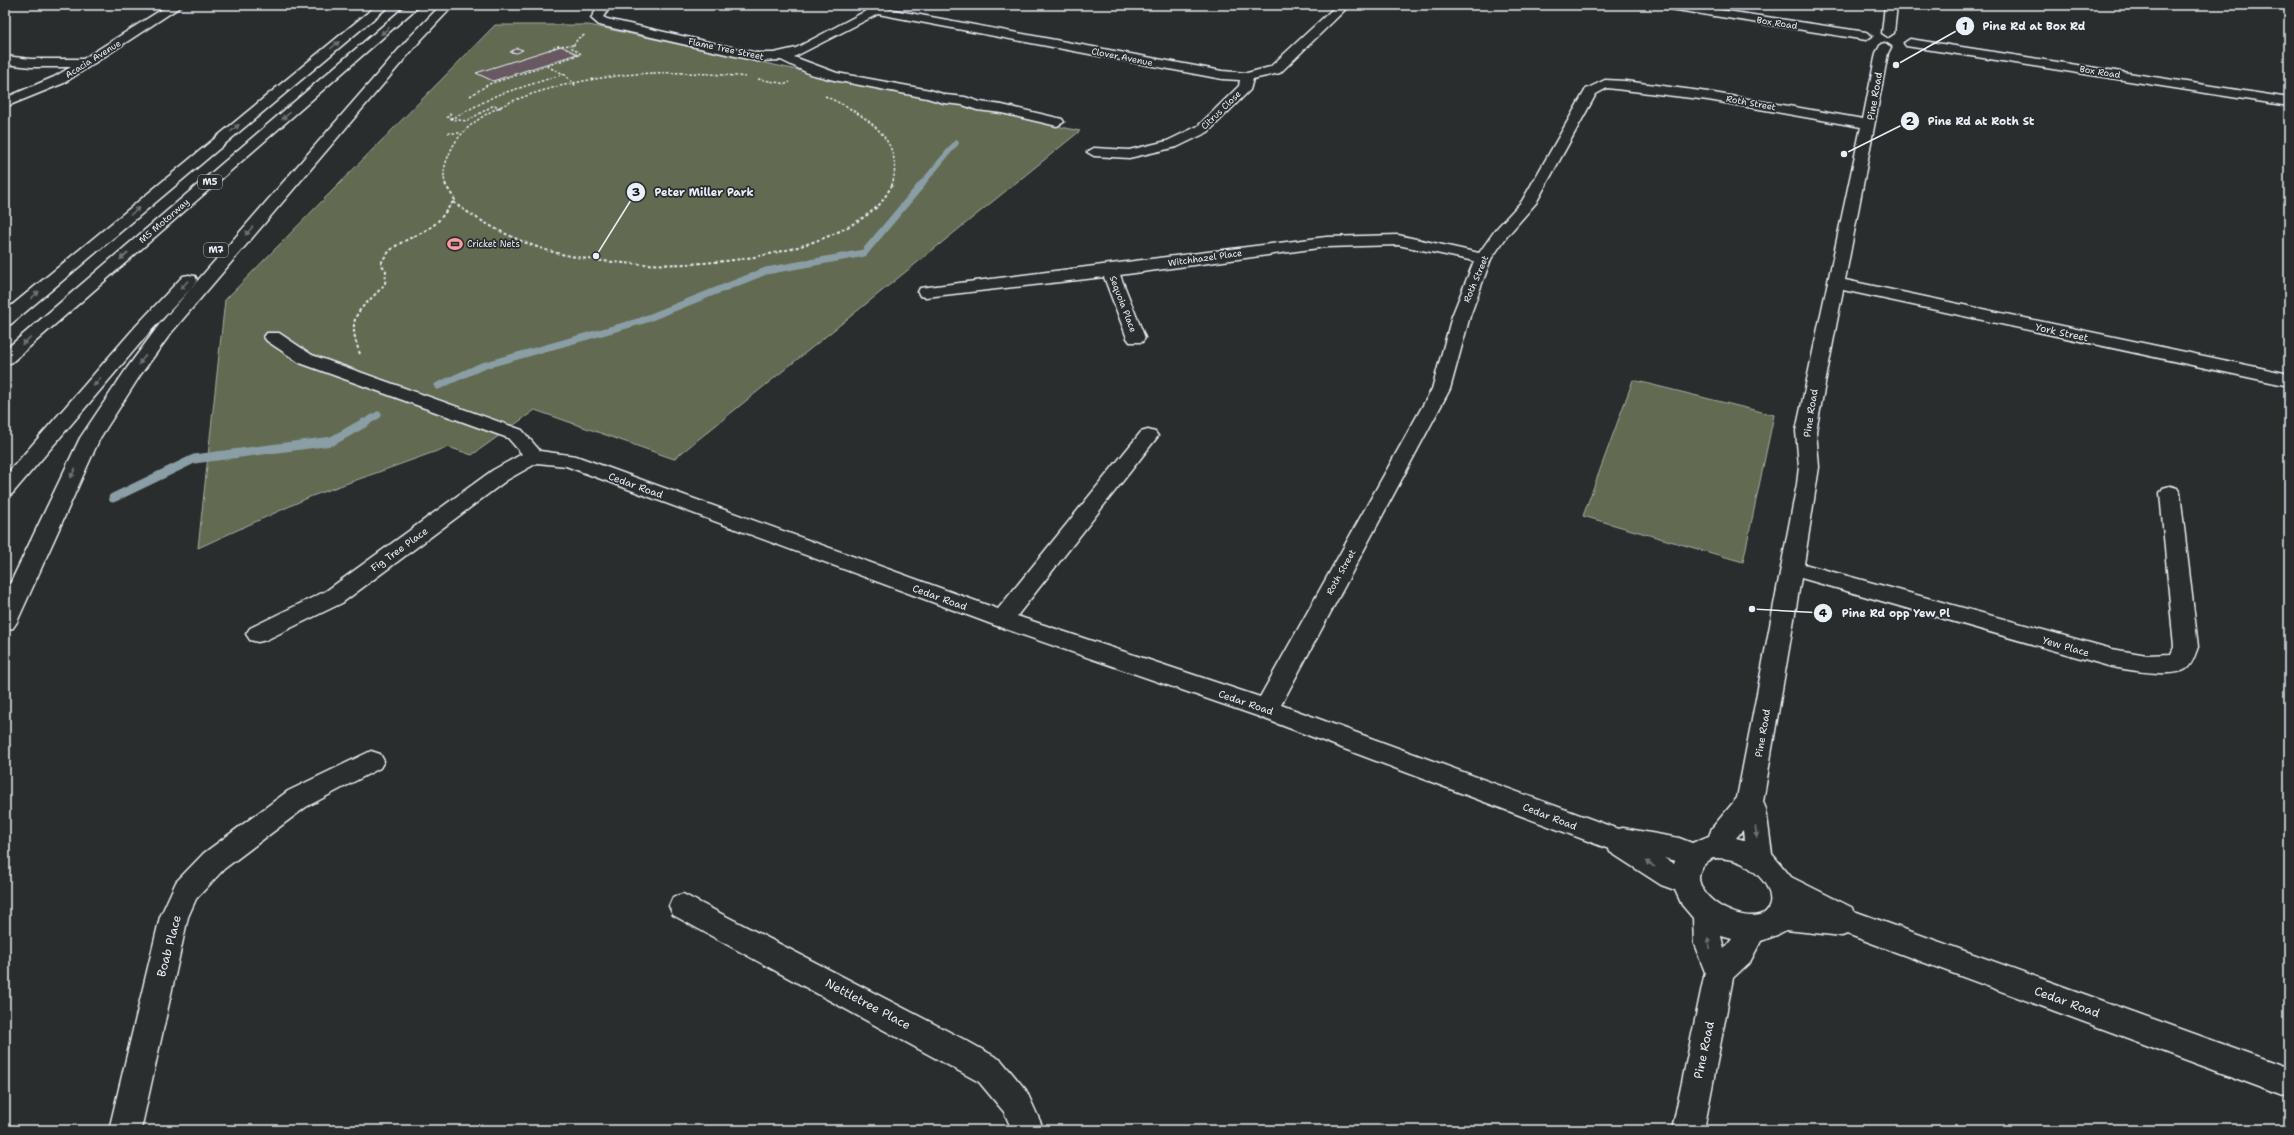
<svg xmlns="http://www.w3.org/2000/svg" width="2294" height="1135" viewBox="0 0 2294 1135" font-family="'Shantell Sans',sans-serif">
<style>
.green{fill:#626b51;stroke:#a5aea4}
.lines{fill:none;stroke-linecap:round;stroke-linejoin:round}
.stream-far2{stroke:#8a9ea6;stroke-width:5.5}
.stream-far1{stroke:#8a9ea6;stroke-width:7}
.stream{stroke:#8a9ea6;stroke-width:9}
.building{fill:#685862;stroke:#e8f1f8}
.minor-casing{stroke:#e8f1f8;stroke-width:3}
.highway-casing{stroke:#e8f1f8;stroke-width:3}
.path-far1{stroke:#e8f1f8;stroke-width:1.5;stroke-dasharray:2.5 2;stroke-linecap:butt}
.path{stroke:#e8f1f8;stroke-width:2;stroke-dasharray:3 2.5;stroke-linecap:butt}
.minor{fill:#2a2d2e;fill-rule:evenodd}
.highway{fill:#2a2d2e;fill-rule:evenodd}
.oneway{fill:#6c7275}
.labels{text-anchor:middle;stroke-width:3.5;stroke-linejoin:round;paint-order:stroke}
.far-street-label{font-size:9px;fill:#e8f1f8;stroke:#2a2d2e}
.shield{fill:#2a2d2e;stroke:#afb6bb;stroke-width:1}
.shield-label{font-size:9px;font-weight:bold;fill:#e8f1f8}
.far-poi-label{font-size:9px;fill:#e8f1f8;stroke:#2a2d2e;text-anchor:start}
.street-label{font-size:10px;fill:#e8f1f8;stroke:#2a2d2e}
.near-street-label{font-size:12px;fill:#e8f1f8;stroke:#2a2d2e}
.leader{fill:none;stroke:#e8f1f8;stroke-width:1.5}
.callout-dot{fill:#e8f1f8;stroke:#2a2d2e;stroke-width:1.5}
.mark-label{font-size:12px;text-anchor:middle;font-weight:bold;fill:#111}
.callout-label{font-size:11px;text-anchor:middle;font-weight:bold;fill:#e8f1f8;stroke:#2a2d2e;stroke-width:3.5;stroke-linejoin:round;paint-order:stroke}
</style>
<rect width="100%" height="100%" fill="#2a2d2e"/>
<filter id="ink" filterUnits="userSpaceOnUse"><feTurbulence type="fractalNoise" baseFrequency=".025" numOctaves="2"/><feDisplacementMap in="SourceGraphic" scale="8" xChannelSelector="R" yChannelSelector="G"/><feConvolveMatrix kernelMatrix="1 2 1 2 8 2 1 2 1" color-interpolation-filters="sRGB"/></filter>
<g filter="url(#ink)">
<path class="green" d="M495 25H589L1080 131 674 459 535 410 472 455 448 447 312 496 198 548 225 300Z
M1633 380 1774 415 1743 562 1583 516Z"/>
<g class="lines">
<path class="stream-far2" d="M921 185 956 143"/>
<path class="stream-far1" d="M438 386 482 366 641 321 766 271 864 253 922 184
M363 424 378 415"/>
<path class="stream" d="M113 498 194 459 332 441 364 423"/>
</g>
<path class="building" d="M561 46 577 54 493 81 476 73Z
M517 48 523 50 517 53 510 52Z"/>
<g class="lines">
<defs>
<path id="minor" d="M169 5H183L64 83 5 107V98L54 77 71 67H31L5 64V56L31 59H83Z
M600 5H612L603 17 607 19 757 53H774L796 48 877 5H892L888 9 1222 71 1247 73 1270 67 1337 5H1350L1280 73 1253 79 1250 90 1208 132 1177 147 1129 158 1094 156 1087 152 1094 148 1129 150 1167 141 1198 126 1239 86 1240 80 1222 79 878 14 794 57 837 73 930 90 946 95 965 97 980 102 1002 105 1062 119 1064 122 1057 126 1002 113 977 110 963 105 944 103 927 98 834 80 810 74 781 60 757 61 599 25 591 18Z
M1658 5H1687L1866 32 1872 36 1866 40 1664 8Z
M1885 5H1897L1894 33 1888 37 1882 33Z
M1910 39 2289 98V106L1906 46 1904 43Z
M1885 43 1891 47 1888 53 1845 280 2289 374V386L1843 290 1816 431 1819 467 1804 564 2112 649 2147 655 2171 654 2174 647 2160 493 2163 488 2170 486 2177 488 2180 493 2198 647C2195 654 2193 664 2186 669 2172 678 2129 670 2112 667L1801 578 1763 802 1766 809 1772 854 1791 877 1853 908 1854 911 2289 1068V1098L1847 934 1842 936 1786 930 1777 935 1761 941 1750 962 1733 978 1704 1130H1672L1705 972 1694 944 1693 918 1682 905 1675 890 1661 885 1610 852 1609 849 1257 716 994 625 566 466 537 463 507 480 342 603 266 640 258 642 250 640 246 634 250 628 326 591 493 470 522 454 508 438 300 363 267 341 264 337 267 333H279L312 355 522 430 540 451 576 456 998 609 1141 432 1148 430 1155 432 1158 436 1155 440 1017 616 1260 697 1432 389 1452 316 1474 261 1398 245 1326 247 1120 275 1145 338 1142 342H1130L1127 338 1104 277 926 297 920 296 918 292 920 288 1326 237 1398 235 1479 253 1496 229 1522 201 1586 89 1605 80 1625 81 1708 92 1863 119 1876 53 1881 44ZM1607 88 1708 100 1861 127 1796 431 1799 467 1797 484 1737 798 1712 828 1709 836 1692 843 1679 838 1623 828 1618 829 1281 705 1450 389 1470 316 1491 259 1508 235 1536 203 1596 94ZM1743 830 1744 840 1736 838ZM1664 858 1675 861 1674 864ZM1713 858C1723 858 1734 859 1743 864 1757 872 1773 887 1770 904 1769 909 1765 914 1760 915 1728 923 1673 880 1713 858ZM1721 936 1732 939 1724 949Z
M371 751 380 754 384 761 380 768 306 807 224 869 196 899 188 917 141 1130H109L160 917 176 882 204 853 288 791Z
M683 894 967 1041 1001 1060 1026 1090 1044 1130H1012L1004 1112 979 1082 673 915 669 906 673 897Z"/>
<path id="highway" d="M377 5H390L11 324 5 325V311Z
M407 5H420L11 363 5 364V350Z
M441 5H454L420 41 171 333 141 374 100 438 17 622 13 628 5 630V595L9 586 80 438 127 368 159 325 407 40Z
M189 275 195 276 197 280 195 284 148 334 12 494 5 496V476L136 326 183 276Z"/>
</defs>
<use href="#minor" class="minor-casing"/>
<use href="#highway" class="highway-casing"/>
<path class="path-far1" d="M549 50 557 46 574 45
M564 74 576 86
M758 79 786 84 790 82
M470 96 489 84 546 66
M825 96C861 113 906 137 892 185
M501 108 494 105 467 121 451 119 497 95 564 74 546 66 581 54 572 48 578 38 585 35
M451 113 447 117 453 118
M448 133H461
M446 185C441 173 446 161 451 150 477 94 597 75 653 73 684 72 716 74 747 77"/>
<path class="path" d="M453 202C482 223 512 239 546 250 634 276 807 270 878 206 884 200 888 191 893 184
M360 354C345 313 359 313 385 284L386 271 381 264C391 240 417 239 435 224 443 217 448 207 455 200L445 184"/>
<use href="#minor" class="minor"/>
<use href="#highway" class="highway"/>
</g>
<defs><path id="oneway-solid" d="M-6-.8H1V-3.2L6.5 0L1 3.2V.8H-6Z"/></defs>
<g class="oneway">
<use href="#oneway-solid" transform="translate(385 31) rotate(139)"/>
<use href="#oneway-solid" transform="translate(335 45) rotate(-39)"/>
<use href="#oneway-solid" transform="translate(286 116) rotate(139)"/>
<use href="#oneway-solid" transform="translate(235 128) rotate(-40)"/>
<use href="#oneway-solid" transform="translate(135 211) rotate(-40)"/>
<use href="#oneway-solid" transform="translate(249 231) rotate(131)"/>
<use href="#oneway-solid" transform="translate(124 256) rotate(139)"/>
<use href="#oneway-solid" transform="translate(184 285) rotate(133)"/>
<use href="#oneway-solid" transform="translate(35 295) rotate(-40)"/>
<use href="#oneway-solid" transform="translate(26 341) rotate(139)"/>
<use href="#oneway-solid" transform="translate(142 360) rotate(127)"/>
<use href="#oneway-solid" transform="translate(97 382) rotate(131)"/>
<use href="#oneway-solid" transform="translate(73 473) rotate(116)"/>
<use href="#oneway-solid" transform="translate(1756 832) rotate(82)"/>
<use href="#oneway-solid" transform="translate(1650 864) rotate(-148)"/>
<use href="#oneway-solid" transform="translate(1709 943) rotate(-103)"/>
</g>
</g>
<defs>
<symbol id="stadium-bare" viewBox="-9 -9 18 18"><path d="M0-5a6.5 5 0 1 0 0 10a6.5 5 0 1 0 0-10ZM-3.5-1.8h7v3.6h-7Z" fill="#ff9aa2" stroke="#2a2d2e" stroke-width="2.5" paint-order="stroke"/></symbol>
</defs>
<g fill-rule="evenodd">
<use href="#stadium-bare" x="444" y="233" width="22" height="22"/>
</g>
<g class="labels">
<g class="far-street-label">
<text transform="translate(1777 23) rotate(9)" y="3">Box Road</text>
<text transform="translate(726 49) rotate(12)" y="3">Flame Tree Street</text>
<text transform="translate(1122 57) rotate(11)" y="3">Clover Avenue</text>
<text transform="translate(93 59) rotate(-32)" y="3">Acacia Avenue</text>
<text transform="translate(2100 72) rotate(9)" y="3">Box Road</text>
<text transform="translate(1751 103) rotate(10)" y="3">Roth Street</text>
<text transform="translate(1221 110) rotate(-44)" y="3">Citrus Close</text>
<text transform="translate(164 221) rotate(-41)" y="3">M5 Motorway</text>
<text transform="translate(1205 258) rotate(-8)" y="3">Witchhazel Place</text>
<text transform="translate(1476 279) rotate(-67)" y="3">Roth Street</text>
<text transform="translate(1123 304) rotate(69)" y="3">Sequoia Place</text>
<text transform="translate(1341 572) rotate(-61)" y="3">Roth Street</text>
</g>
<g class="shield">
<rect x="198" y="175" width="24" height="14" rx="3"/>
<rect x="204" y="243" width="24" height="14" rx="3"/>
</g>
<g class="shield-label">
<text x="210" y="185">M5</text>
<text x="216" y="253">M7</text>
</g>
<g class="far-poi-label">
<text x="467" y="247">Cricket Nets</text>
</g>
<g class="street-label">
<text transform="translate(1874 96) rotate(-80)" y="4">Pine Road</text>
<text transform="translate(2062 332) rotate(12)" y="4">York Street</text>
<text transform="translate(1810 413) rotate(-81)" y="4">Pine Road</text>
<text transform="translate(636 485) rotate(20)" y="4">Cedar Road</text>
<text transform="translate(399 549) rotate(-36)" y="4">Fig Tree Place</text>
<text transform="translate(940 597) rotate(20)" y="4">Cedar Road</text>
<text transform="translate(2066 646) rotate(16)" y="4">Yew Place</text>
<text transform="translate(1246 702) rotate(19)" y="4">Cedar Road</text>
<text transform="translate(1762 733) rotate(-80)" y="4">Pine Road</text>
<text transform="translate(1550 816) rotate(21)" y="4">Cedar Road</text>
</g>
<g class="near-street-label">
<text transform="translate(169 946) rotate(-75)" y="4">Boab Place</text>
<text transform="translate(2067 1002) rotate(20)" y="4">Cedar Road</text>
<text transform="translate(868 1004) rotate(28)" y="4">Nettletree Place</text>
<text transform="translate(1704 1050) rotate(-78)" y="4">Pine Road</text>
</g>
</g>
<path class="leader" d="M1896 65L1965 26M1844 154L1910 121M596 256L636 192M1752 609L1823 613"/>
<g class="callout-dot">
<circle cx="1896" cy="65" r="4"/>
<circle cx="1844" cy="154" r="4"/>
<circle cx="596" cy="256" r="4"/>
<circle cx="1752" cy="609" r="4"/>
<circle cx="1965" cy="26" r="10"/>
<circle cx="1910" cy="121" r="10"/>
<circle cx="636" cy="192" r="10"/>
<circle cx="1823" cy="613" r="10"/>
</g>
<g class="mark-label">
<text x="1965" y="30">1</text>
<text x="1910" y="125">2</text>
<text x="636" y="196">3</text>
<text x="1823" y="617">4</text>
</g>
<g class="callout-label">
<text x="2034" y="30">Pine Rd at Box Rd</text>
<text x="1981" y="125">Pine Rd at Roth St</text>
<text x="704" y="196">Peter Miller Park</text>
<text x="1896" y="617">Pine Rd opp Yew Pl</text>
</g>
<rect width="2294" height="1135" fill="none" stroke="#2a2d2e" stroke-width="20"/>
<rect x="10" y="10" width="2274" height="1115" fill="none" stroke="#e8f1f8" stroke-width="1.5" filter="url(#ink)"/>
</svg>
